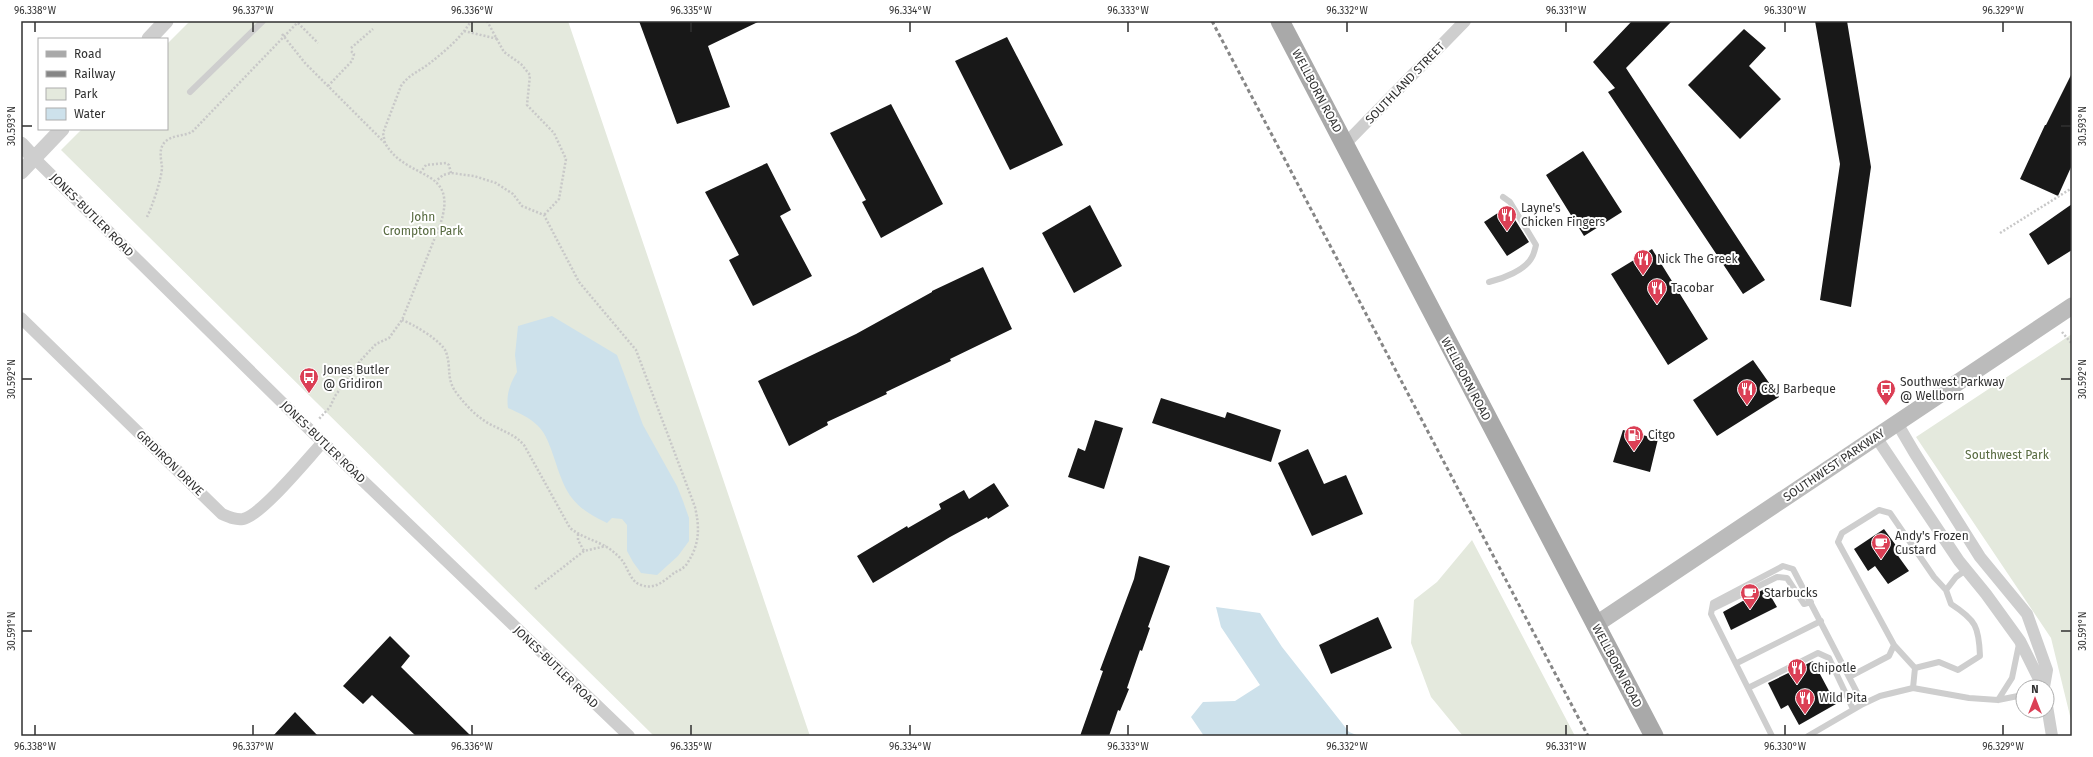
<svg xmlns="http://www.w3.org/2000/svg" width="2093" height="757" viewBox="0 0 2093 757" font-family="'Fira Sans',sans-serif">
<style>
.green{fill:#e4e9dd}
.water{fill:#cde1eb}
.building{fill:#181818}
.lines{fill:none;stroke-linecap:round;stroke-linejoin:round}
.path{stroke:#c8c8c8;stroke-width:2.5;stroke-dasharray:2 2;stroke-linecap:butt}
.service{stroke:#cecece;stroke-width:6}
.minor{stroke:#cecece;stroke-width:12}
.tertiary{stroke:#cecece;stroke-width:15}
.secondary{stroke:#bbb;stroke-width:17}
.primary{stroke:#a9a9a9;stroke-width:19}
.rail{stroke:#868686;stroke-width:3;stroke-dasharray:4 3;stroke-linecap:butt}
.ticks{fill:none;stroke:#313131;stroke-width:1.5}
.labels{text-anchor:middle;stroke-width:4;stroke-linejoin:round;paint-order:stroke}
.street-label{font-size:12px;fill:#313131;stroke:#fff}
.poi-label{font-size:12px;fill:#313131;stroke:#fff;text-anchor:start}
.park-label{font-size:12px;fill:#576a40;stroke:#fff}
.neatline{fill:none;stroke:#313131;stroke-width:1.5}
.ticks-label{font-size:10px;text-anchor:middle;fill:#313131}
</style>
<rect width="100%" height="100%" fill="#fff"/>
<path class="green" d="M190 21H568L810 736H654L61 150 82 129H167V44Z
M2072 334V724L2051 638 1916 437Z
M1472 540 1575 736H1463L1431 697 1411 643 1414 600 1437 582Z"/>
<path class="water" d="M552 316 617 355 643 425 677 486 683 501 689 518V541L678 556 657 575 641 573 633 562 627 551V525L622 519 612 518 607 523 605 522C566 504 564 486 551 449 548 441 544 431 537 425 529 417 519 413 508 408 506 395 510 383 517 372L515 355 518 326Z
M1216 607 1260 613 1282 647 1349 732 1359 736H1204L1191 717 1203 702 1235 701 1260 685 1221 627Z"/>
<path class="building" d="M639 21H760L708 46 730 107 677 124Z
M1632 21H1672L1626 68 1765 280 1743 294 1608 92 1615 88 1593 62Z
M1815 21H1847L1871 167 1851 307 1820 300 1840 164Z
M1744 29 1766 48 1749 66 1781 99 1740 139 1688 85Z
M1007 37 1063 145 1010 170 955 61Z
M2072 73V165L2058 196 2020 179 2045 125H2046Z
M891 104 943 204 881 238 862 202 866 200 830 133Z
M1583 151 1622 212 1584 236 1546 175Z
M767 163 791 210 780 216 812 276 753 306 729 260 739 255 705 192Z
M2072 204V250L2048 265 2029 234Z
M1090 205 1122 266 1074 293 1042 233Z
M1507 207 1529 242 1507 256 1484 222Z
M1652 249 1708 339 1668 365 1611 274Z
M983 267 1012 329 950 359 951 361 886 392 887 394 827 422 828 425 789 446 758 381 856 334 932 292V291Z
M1753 360 1779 397 1717 436 1693 400Z
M1161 398 1225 418 1227 412 1281 430 1271 462 1152 423Z
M1095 420 1123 428 1104 489 1068 477 1078 448 1085 451Z
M1623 430 1658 439 1650 472 1613 462Z
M1308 449 1324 484 1346 475 1363 514 1312 536 1278 463Z
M994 483 1009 506 988 519 987 517 950 537 873 583 857 556 907 526 908 528 941 509 939 504 964 490 969 499Z
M1884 529 1900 551 1896 553 1909 571 1888 584 1875 566 1868 571 1854 549Z
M1139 556 1170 566 1148 627 1150 628 1142 651 1140 650 1127 688 1129 689 1120 711 1118 710 1109 736H1080L1103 671 1100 670 1134 579Z
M1766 588 1777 607 1731 630 1723 612Z
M1378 617 1392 648 1331 674 1319 645Z
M390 636 410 656 401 667 471 736H416L372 695 363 704 343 686Z
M1813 661 1836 704 1799 725 1788 705 1781 709 1768 683Z
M295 712 318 736H273Z"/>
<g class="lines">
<path class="path" d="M487 21 504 52 521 64 530 75 527 105 554 133 566 159 559 199 544 215
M298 23 318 43
M464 31 498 39
M282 34 305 63 385 143C407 182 460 166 440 225L402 320 389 338 376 344 361 360 335 396 330 407 318 420
M351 48 373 29
M328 86 352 61 354 54 351 51
M385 143 383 133 401 86C408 75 420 71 430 63 445 51 461 38 471 21
M420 173 426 165 446 163 449 165 451 173
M147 217C152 207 162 178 162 167 161 158 158 148 166 141 173 135 184 136 192 132L299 21
M2000 233 2072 188
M402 320C413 324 442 341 446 352 452 369 445 379 458 395 468 408 481 421 496 427 507 433 515 435 524 445L570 528C588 542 604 540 621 559 628 567 630 582 641 585 655 590 664 581 674 573 677 571 681 570 684 567 687 565 689 560 691 557 700 540 699 525 695 507L636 350 579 282 544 215 522 206 513 194 496 183 474 176 451 173 443 175 436 181
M2062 332 2072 344
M578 534V540L584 551
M535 589 584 551 606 546"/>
<path class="service" d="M190 92 263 21
M1489 282C1502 279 1526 270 1532 257 1534 254 1535 249 1536 245L1510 202 1503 197
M1712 609 1777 577 1787 578 1804 604 1811 602
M1737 663 1821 621
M1915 668 1894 645 1838 542 1842 533 1879 510 1890 513 1934 577 1946 590
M1849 677 1889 656 1894 645
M1748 688 1818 653 1829 658 1853 709
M1913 688 1915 668 1939 662 1958 670 1980 656C1979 627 1976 620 1951 604L1946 590 1956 577 1966 570
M1998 700 2012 678 2019 644
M1772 736 1711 614 1713 603 1783 566 1793 569 1863 704
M1808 736 1863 704 1880 696 1913 688 1969 698 1998 700 2023 695"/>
<path class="minor" d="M1345 144 1465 21
M34 158 309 429 629 736
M21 318 222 514C229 517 235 520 243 519 261 516 308 458 323 442
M1897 423 1914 452 1980 557 2027 614 2047 670 2044 687
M1876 437 1959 561 1986 594 2020 641 2043 687
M2047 706 2052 736"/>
<path class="tertiary" d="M149 39 166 21
M21 144 34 158
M21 172 62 129"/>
<path class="secondary" d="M1595 625 2072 306"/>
<path class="primary" d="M1280 21 1654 736"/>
<path class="rail" d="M1212 21 1588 736"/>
</g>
<path class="ticks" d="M35 22V32M253 22V32M472 22V32M691 22V32M910 22V32M1128 22V32M1347 22V32M1566 22V32M1785 22V32M2003 22V32M22 126H32M2061 126H2071M22 379H32M2061 379H2071M22 631H32M2061 631H2071M35 725V735M253 725V735M472 725V735M691 725V735M910 725V735M1128 725V735M1347 725V735M1566 725V735M1785 725V735M2003 725V735"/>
<defs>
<symbol id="restaurant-pin" viewBox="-11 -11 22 30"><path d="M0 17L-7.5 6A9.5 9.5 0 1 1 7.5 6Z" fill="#db3f55" stroke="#fff"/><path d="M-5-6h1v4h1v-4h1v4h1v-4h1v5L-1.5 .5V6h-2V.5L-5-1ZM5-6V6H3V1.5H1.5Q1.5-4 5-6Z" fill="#fff"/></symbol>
<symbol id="bus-pin" viewBox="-11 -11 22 30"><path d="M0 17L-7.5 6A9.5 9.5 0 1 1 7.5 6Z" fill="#db3f55" stroke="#fff"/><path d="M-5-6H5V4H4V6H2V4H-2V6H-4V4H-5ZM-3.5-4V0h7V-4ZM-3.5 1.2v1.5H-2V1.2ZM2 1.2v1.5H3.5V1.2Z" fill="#fff"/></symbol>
<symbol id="fuel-pin" viewBox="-11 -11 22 30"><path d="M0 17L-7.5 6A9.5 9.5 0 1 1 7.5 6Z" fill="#db3f55" stroke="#fff"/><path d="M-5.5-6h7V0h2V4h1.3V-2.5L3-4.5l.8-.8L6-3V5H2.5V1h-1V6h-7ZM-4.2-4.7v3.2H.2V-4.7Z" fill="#fff"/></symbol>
<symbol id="cafe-pin" viewBox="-11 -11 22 30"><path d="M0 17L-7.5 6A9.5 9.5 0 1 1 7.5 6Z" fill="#db3f55" stroke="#fff"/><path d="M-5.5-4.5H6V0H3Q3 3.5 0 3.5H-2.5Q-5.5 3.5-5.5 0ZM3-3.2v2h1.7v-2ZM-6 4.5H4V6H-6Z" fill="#fff"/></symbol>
</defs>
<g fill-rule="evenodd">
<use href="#restaurant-pin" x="1496" y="204" width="22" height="30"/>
<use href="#restaurant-pin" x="1632" y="248" width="22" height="30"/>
<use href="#restaurant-pin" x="1646" y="277" width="22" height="30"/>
<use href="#bus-pin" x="298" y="366" width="22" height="30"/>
<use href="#restaurant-pin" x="1736" y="378" width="22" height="30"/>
<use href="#bus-pin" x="1875" y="378" width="22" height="30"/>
<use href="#fuel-pin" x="1623" y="424" width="22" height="30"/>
<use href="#cafe-pin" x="1870" y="532" width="22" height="30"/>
<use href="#cafe-pin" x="1739" y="582" width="22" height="30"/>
<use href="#restaurant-pin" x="1786" y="657" width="22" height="30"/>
<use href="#restaurant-pin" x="1794" y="687" width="22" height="30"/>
</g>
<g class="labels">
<g class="street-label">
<text transform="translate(1405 83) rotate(-46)" y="4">SOUTHLAND STREET</text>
<text transform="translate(1317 91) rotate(62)" y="4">WELLBORN ROAD</text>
<text transform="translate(92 215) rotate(45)" y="4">JONES-BUTLER ROAD</text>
<text transform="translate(1466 379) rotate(62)" y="4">WELLBORN ROAD</text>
<text transform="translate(323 442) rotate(44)" y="4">JONES-BUTLER ROAD</text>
<text transform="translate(170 463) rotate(44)" y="4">GRIDIRON DRIVE</text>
<text transform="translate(1834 465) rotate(-34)" y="4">SOUTHWEST PARKWAY</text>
<text transform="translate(1617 666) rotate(62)" y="4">WELLBORN ROAD</text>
<text transform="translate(556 667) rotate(44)" y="4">JONES-BUTLER ROAD</text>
</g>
<g class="poi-label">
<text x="1521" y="212">Layne's<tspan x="1521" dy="14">Chicken Fingers</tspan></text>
<text x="1657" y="263">Nick The Greek</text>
<text x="1671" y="292">Tacobar</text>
<text x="323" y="374">Jones Butler<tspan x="323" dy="14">@ Gridiron</tspan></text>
<text x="1900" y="386">Southwest Parkway<tspan x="1900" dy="14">@ Wellborn</tspan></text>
<text x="1761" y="393">C&amp;J Barbeque</text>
<text x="1648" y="439">Citgo</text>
<text x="1895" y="540">Andy's Frozen<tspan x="1895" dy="14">Custard</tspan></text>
<text x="1764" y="597">Starbucks</text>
<text x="1811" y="672">Chipotle</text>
<text x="1819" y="702">Wild Pita</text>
</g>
<g class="park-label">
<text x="423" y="221">John<tspan x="423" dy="14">Crompton Park</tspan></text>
<text x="2007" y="459">Southwest Park</text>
</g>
</g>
<rect width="2093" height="757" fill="none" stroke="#ffffff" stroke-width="44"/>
<rect x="38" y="38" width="130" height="92" fill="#ffffff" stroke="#adadad"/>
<rect x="46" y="51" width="20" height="6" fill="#a9a9a9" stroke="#adadad"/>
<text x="74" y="58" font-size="12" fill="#313131">Road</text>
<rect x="46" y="71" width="20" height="6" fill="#868686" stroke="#adadad"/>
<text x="74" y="78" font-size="12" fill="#313131">Railway</text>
<rect x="46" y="88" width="20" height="12" fill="#e4e9dd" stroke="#adadad"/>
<text x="74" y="98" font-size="12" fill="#313131">Park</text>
<rect x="46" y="108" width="20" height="12" fill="#cde1eb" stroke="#adadad"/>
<text x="74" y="118" font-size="12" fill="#313131">Water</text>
<g transform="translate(2035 699)"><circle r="19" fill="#ffffff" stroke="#adadad"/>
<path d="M0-3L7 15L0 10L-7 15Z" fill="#db3f55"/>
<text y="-6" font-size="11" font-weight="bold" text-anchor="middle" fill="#313131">N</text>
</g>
<rect x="22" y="22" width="2049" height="713" class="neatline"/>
<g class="ticks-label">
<text x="35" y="14">96.338°W</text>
<text x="253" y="14">96.337°W</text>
<text x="472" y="14">96.336°W</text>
<text x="691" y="14">96.335°W</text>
<text x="910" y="14">96.334°W</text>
<text x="1128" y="14">96.333°W</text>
<text x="1347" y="14">96.332°W</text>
<text x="1566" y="14">96.331°W</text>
<text x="1785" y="14">96.330°W</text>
<text x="2003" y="14">96.329°W</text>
<text transform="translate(11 126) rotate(-90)" y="4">30.593°N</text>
<text transform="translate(2082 126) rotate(-90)" y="4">30.593°N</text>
<text transform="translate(11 379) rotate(-90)" y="4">30.592°N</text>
<text transform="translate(2082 379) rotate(-90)" y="4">30.592°N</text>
<text transform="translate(11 631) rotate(-90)" y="4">30.591°N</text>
<text transform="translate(2082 631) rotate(-90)" y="4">30.591°N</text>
<text x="35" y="750">96.338°W</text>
<text x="253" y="750">96.337°W</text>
<text x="472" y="750">96.336°W</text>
<text x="691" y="750">96.335°W</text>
<text x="910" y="750">96.334°W</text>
<text x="1128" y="750">96.333°W</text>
<text x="1347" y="750">96.332°W</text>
<text x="1566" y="750">96.331°W</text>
<text x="1785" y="750">96.330°W</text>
<text x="2003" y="750">96.329°W</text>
</g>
</svg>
